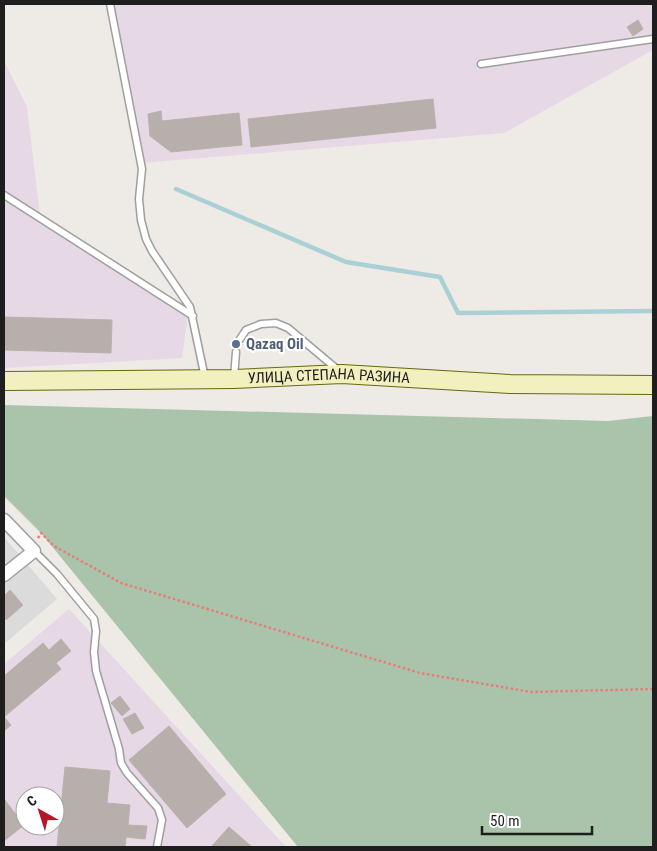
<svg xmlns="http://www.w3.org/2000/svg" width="657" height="851" viewBox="0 0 657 851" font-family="'Roboto Condensed',sans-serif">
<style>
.residential{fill:#dcdbdb}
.industrial{fill:#e6d8e5;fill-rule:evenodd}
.cemetery{fill:#a9c4aa}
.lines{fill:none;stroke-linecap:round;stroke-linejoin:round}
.stream{stroke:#aad0d6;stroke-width:4.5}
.building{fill:#b7afab;stroke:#bdb0a9}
.lane-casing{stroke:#9f9f9f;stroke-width:9}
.street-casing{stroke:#9f9f9f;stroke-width:15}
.secondary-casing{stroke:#676812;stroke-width:20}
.path{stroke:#e97c7a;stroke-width:2.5;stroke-dasharray:2.5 2.5;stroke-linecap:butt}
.lane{stroke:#fff;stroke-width:6}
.street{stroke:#fff;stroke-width:12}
.secondary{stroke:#f2f0bf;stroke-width:18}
.service-dot{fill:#5c6f8a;stroke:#fff;stroke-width:2}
.labels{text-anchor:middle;stroke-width:4.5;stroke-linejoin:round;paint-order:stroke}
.service-label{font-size:15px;font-weight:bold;fill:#4e5e75;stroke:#fff;text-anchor:start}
.street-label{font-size:15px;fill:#1e1e1e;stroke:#fff}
</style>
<rect width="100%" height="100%" fill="#eeeae5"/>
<path class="residential" d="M4 537 57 599 4 644Z"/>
<path class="industrial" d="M114 4H653V50L504 133 141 163Z
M4 61 27 107 40 216 189 308 182 358 4 368Z
M69 609 286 847H4V664ZM25 796H55V826H25Z"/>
<path class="cemetery" d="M4 405 608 421 653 416V847H298L41 533 4 496Z"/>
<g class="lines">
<path class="stream" d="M176 189 346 262 440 277 458 313 653 311"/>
</g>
<path class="building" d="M638 20 643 29 633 36 627 27Z
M433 99 436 128 251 147 248 119Z
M161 111 162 121 239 113 242 145 171 152 150 136 148 114Z
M4 317 112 320 111 353 4 350Z
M10 590 23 605 6 620 4 617V596Z
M61 639 71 651 56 663 61 669 4 717 11 725 4 731V676L43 643 49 650Z
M120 696 130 709 122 716 111 703Z
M135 713 144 728 132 734 123 719Z
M169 726 226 794 187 828 129 760Z
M65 767 110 771 107 803 130 805 128 825 147 826 145 839 126 837 125 847H57Z
M4 799 24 825 4 841Z
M229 827 252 847H211Z"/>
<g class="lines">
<defs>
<path id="lane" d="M110 4 142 169 139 199 141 220 146 239 152 251 190 307 205 378
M481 64 653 39
M4 195 193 316
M240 339 246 330 261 324 276 323 288 328 338 370
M234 378 236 352
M34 551 57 574 94 619 96 631 94 652 96 671 119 749 121 763 127 773 158 808 162 820 157 847"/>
<path id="street" d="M4 520 34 551 4 575"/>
<g id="secondary">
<path id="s1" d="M4 381 234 379 342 374 510 384 653 385"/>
</g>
</defs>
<use href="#lane" class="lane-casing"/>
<use href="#street" class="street-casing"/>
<use href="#secondary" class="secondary-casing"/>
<path class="path" d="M38 538 41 533 54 546 121 583 420 673 531 692 653 689"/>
<use href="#lane" class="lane"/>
<use href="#street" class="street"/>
<use href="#secondary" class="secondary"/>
</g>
<circle class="service-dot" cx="236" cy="344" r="5"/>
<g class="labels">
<g class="service-label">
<text x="246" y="349">Qazaq Oil</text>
</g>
<g class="street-label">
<text dy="5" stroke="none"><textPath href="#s1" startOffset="325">УЛИЦА СТЕПАНА РАЗИНА</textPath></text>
</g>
</g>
<rect width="657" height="851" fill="none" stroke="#1e1e1e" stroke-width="10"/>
<g transform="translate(40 811) rotate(321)"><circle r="24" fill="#ffffff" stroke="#a5a5a5"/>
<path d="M0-4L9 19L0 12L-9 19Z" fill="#b41726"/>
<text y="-8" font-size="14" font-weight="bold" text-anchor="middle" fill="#1e1e1e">С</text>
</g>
<path d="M482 826v8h110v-8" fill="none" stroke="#1e1e1e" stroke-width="2.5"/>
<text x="490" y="826" font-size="15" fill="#1e1e1e" stroke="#ffffff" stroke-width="4" paint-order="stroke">50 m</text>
</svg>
